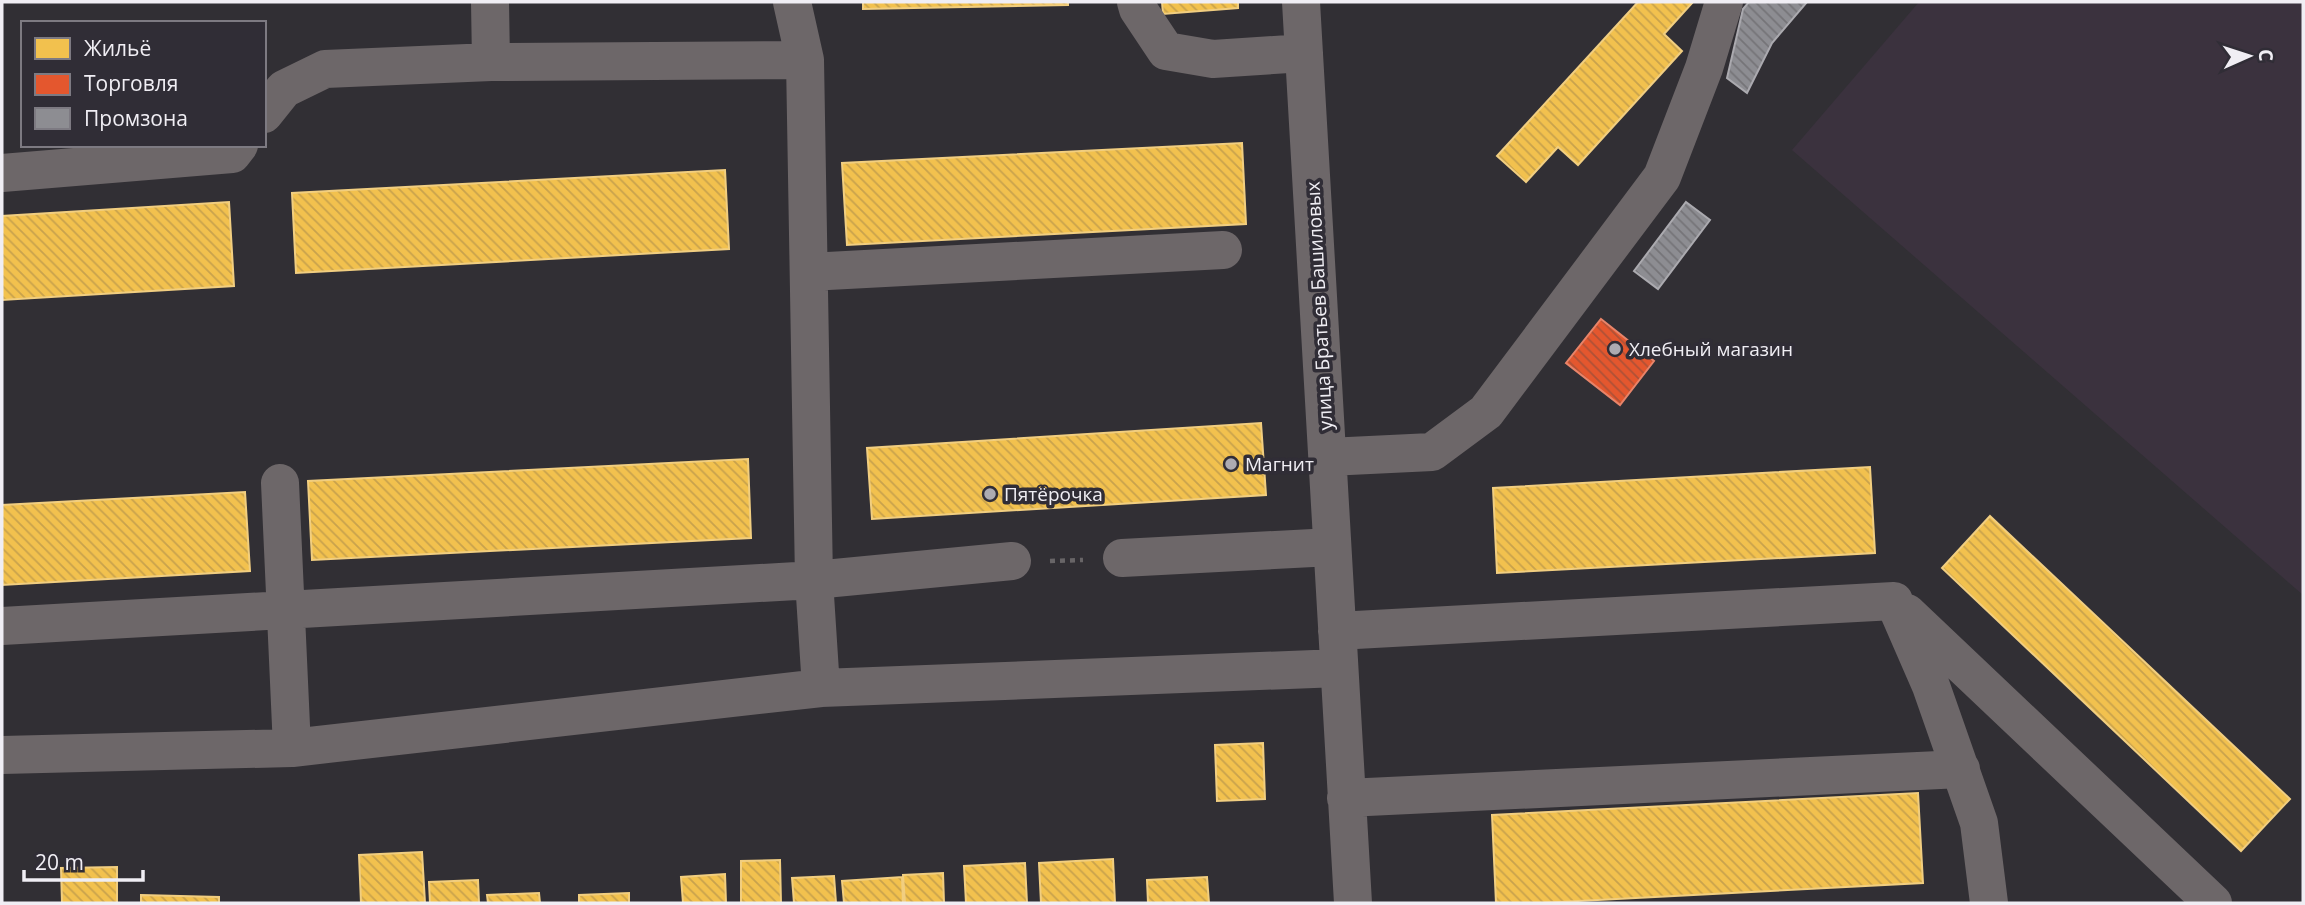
<svg xmlns="http://www.w3.org/2000/svg" width="2305" height="905" viewBox="0 0 2305 905" font-family="'Open Sans',sans-serif">
<style>
.industrial{fill:#3b323e}
.homes{fill:url(#homes-back-hatch);stroke:#f1ce80;stroke-width:2}
.shops{fill:url(#shops-back-hatch);stroke:#e88469;stroke-width:2}
.industry{fill:url(#industry-back-hatch);stroke:#abaaaf;stroke-width:2}
.lines{fill:none;stroke-linecap:round;stroke-linejoin:round}
.path{stroke:#686567;stroke-width:4.5;stroke-dasharray:5 5;stroke-linecap:butt}
.minor{stroke:#6d6769;stroke-width:38}
.poi-dot{fill:#adabb1;stroke:#302d36;stroke-width:2.5}
.labels{text-anchor:middle;stroke-width:7;stroke-linejoin:round;paint-order:stroke}
.street-label{font-size:19px;fill:#f0eef4;stroke:#302d36}
.poi-label{font-size:19px;fill:#f0eef4;stroke:#302d36;text-anchor:start}
</style>
<defs>
<pattern id="homes-back-hatch" width="6" height="6" patternUnits="userSpaceOnUse" patternTransform="scale(1.75)"><rect width="6" height="6" fill="#f2c14e"/><path d="M-1 5l2 2M0 0l6 6M5-1l2 2" fill="none" stroke="#c8a24d"/></pattern>
<pattern id="shops-back-hatch" width="6" height="6" patternUnits="userSpaceOnUse" patternTransform="scale(1.75)"><rect width="6" height="6" fill="#e4572e"/><path d="M-1 5l2 2M0 0l6 6M5-1l2 2" fill="none" stroke="#ad5137"/></pattern>
<pattern id="industry-back-hatch" width="6" height="6" patternUnits="userSpaceOnUse" patternTransform="scale(1.75)"><rect width="6" height="6" fill="#8d8d92"/><path d="M-1 5l2 2M0 0l6 6M5-1l2 2" fill="none" stroke="#757478"/></pattern>
</defs>
<rect width="100%" height="100%" fill="#312f34"/>
<path class="industrial" d="M1919 2H2303V595L1792 150Z"/>
<path class="homes" d="M863 2H1068V5L863 9Z
M1162 2H1238V8L1163 14Z
M1638 2H1693L1664 34 1682 51 1578 165 1558 147 1526 182 1497 156Z
M1242 143 1246 224 847 245 842 163Z
M725 170 729 249 296 273 292 193Z
M229 202 234 286 2 300V216Z
M1261 423 1266 495 872 519 867 448Z
M748 459 751 538 312 560 308 481Z
M1870 467 1875 553 1497 573 1493 488Z
M245 492 250 571 2 585V505Z
M1990 516 2290 799 2241 851 1942 568Z
M1263 743 1265 799 1217 801 1215 745Z
M1918 793 1923 883 1540 903H1496L1492 815Z
M422 852 425 903H361L359 855Z
M1113 859 1115 903H1041L1039 863Z
M780 860 781 903H741V861Z
M1025 863 1027 903H966L964 866Z
M117 867V903H62L61 868Z
M943 873 944 903H905L903 875Z
M725 874 726 903H683L681 877Z
M834 876 836 903H794L792 878Z
M902 877 903 903H844L842 881Z
M1207 877 1209 903H1148L1147 880Z
M478 880 479 903H430L429 882Z
M539 893 540 903H488L487 895Z
M629 893V903H579V895Z
M141 895 219 897V903H141Z"/>
<path class="shops" d="M1601 319 1654 361 1620 405 1566 363Z"/>
<path class="industry" d="M1749 2H1807L1772 43 1747 93 1727 78 1743 9Z
M1686 202 1710 220 1658 289 1634 271Z"/>
<g class="lines">
<path class="path" d="M1050 561 1083 560"/>
<path class="minor" d="M490 2 491 62 805 60
M792 2 805 60 814 580 821 688
M1136 2 1138 9 1166 51 1213 59 1304 53
M1301 2 1353 903
M264 114 284 89 325 69 491 62
M2 173 232 154 239 145
M809 272 1223 250
M1328 457 1432 452 1486 412 1662 177 1704 68 1724 2
M280 483 292 748
M1122 558 1332 547
M1907 613 2213 903
M2 626 814 580 1012 561
M1337 631 1894 601 1931 686 1979 823 1989 903
M2 755 292 748 821 688 1339 668
M1346 798 1961 769"/>
</g>
<g class="poi-dot">
<circle cx="1615" cy="349" r="7"/>
<circle cx="1231" cy="464" r="7"/>
<circle cx="990" cy="494" r="7"/>
</g>
<g class="labels">
<g class="street-label">
<text transform="translate(1319 306) rotate(-93)" y="7">улица Братьев Башиловых</text>
</g>
<g class="poi-label">
<text x="1629" y="356">Хлебный магазин</text>
<text x="1245" y="471">Магнит</text>
<text x="1004" y="501">Пятёрочка</text>
</g>
</g>
<rect width="2305" height="905" fill="none" stroke="#f0eef4" stroke-width="7"/>
<rect x="21" y="21" width="245" height="126" fill="#302d36" stroke="#7d7a82" stroke-width="2"/>
<rect x="35" y="38" width="35" height="21" fill="#f2c14e" stroke="#7d7a82" stroke-width="2"/>
<text x="84" y="56" font-size="21" fill="#f0eef4">Жильё</text>
<rect x="35" y="74" width="35" height="21" fill="#e4572e" stroke="#7d7a82" stroke-width="2"/>
<text x="84" y="91" font-size="21" fill="#f0eef4">Торговля</text>
<rect x="35" y="108" width="35" height="21" fill="#8d8d92" stroke="#7d7a82" stroke-width="2"/>
<text x="84" y="126" font-size="21" fill="#f0eef4">Промзона</text>
<g transform="translate(2249 56) rotate(87)" stroke="#302d36" stroke-width="5" paint-order="stroke">
<path d="M0-5L12 26L0 18L-12 26Z" fill="#f0eef4"/>
<text y="-10" font-size="19" font-weight="bold" text-anchor="middle" fill="#f0eef4">С</text>
</g>
<path d="M24 870v10h119v-10" fill="none" stroke="#f0eef4" stroke-width="3.5"/>
<text x="35" y="870" font-size="21" fill="#f0eef4" stroke="#302d36" stroke-width="5" paint-order="stroke">20 m</text>
</svg>
